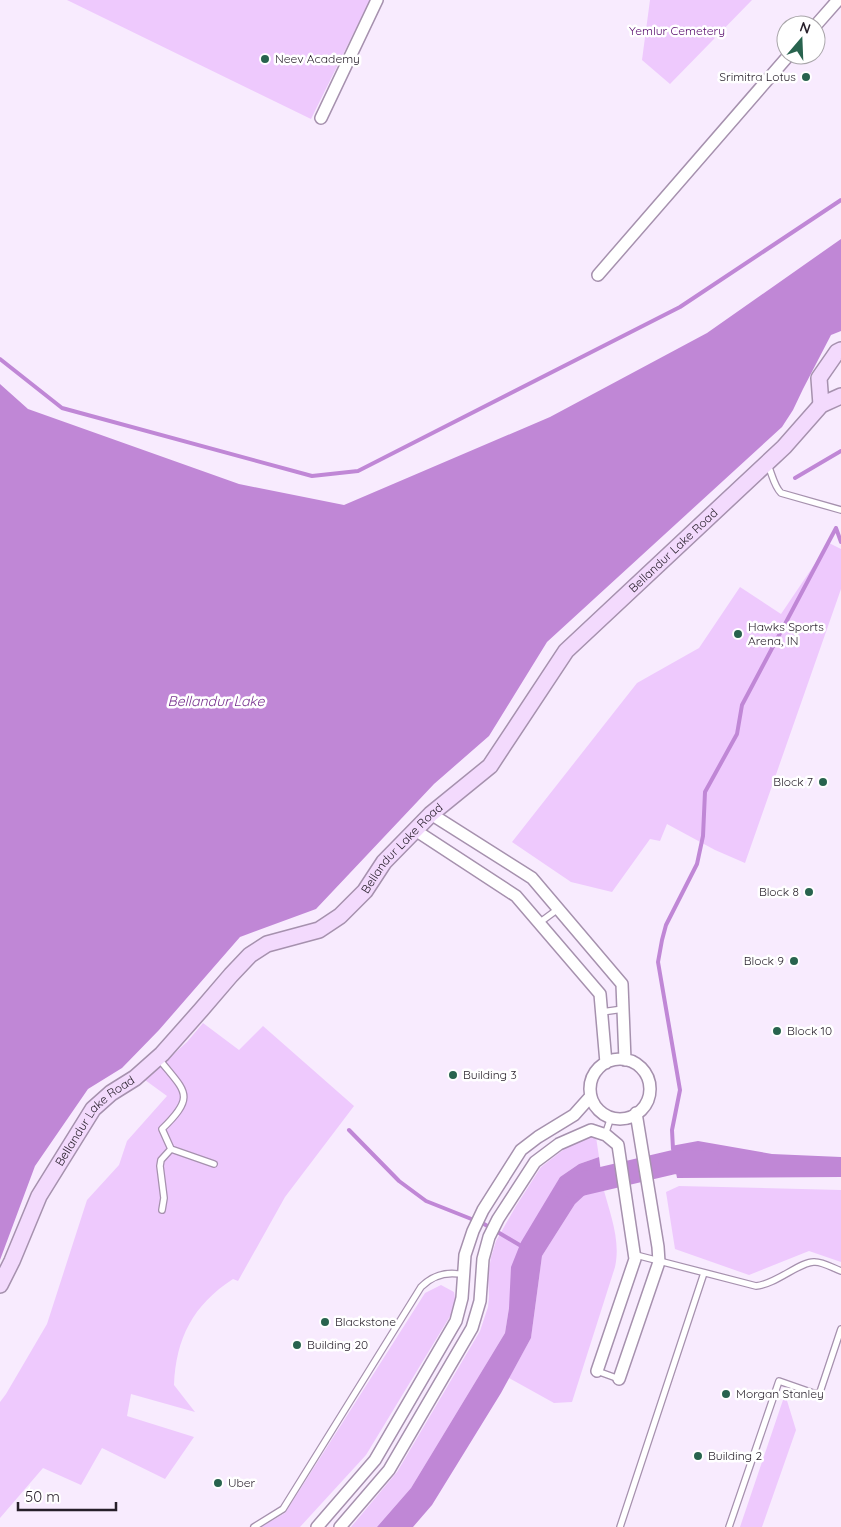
<svg xmlns="http://www.w3.org/2000/svg" width="841" height="1527" viewBox="0 0 841 1527" font-family="Quicksand,sans-serif">
<style>
.green{fill:#eec9fd}
.water{fill:#c087d6}
.lines{fill:none;stroke-linecap:round;stroke-linejoin:round}
.stream{stroke:#c087d6;stroke-width:4}
.river{stroke:#c087d6;stroke-width:24}
.lane-casing{stroke:#a691ae;stroke-width:8}
.street-casing{stroke:#a691ae;stroke-width:14}
.secondary-casing{stroke:#a691ae;stroke-width:18}
.lane{stroke:#fff;stroke-width:5.5}
.street{stroke:#fff;stroke-width:11}
.secondary{stroke:#f3dafd;stroke-width:15}
.poi-dot{fill:#28634e;stroke:#fff;stroke-width:2}
.labels{text-anchor:middle;stroke-width:5;stroke-linejoin:round;paint-order:stroke}
.park-label{font-size:12px;fill:#560a6c;stroke:#fff}
.poi-label{font-size:12px;fill:#261e29;stroke:#fff;text-anchor:start}
.street-label{font-size:12px;fill:#261e29;stroke:#fff}
.water-label{font-size:14px;font-style:italic;fill:#78328f;stroke:#fff}
</style>
<rect width="100%" height="100%" fill="#f8ebfe"/>
<path class="green" d="M67 0H370L311 119Z
M650 0H752L670 84 642 60Z
M829 543 841 549V589L745 863 715 850 667 824 660 841 650 839 612 892 571 882 512 842 637 683 699 648 740 587 781 614Z
M203 1023 239 1050 263 1026 354 1106 285 1197 238 1281 233 1279C193 1305 176 1338 174 1385L195 1412 131 1394 127 1416 194 1437 165 1479 102 1448 81 1485 43 1468 0 1518V1402L6 1394 47 1324 87 1200 119 1165 127 1141 167 1096 145 1080 187 1042Z
M589 1136 596 1137 599 1157 579 1164 560 1177 547 1200 509 1308 505 1333 411 1488 377 1527H351L397 1472 480 1331 488 1307 489 1296 488 1276 491 1257 496 1241 516 1206 541 1167 567 1147Z
M679 1186 841 1190V1262L809 1251 749 1275 675 1249 666 1192Z
M603 1187C610 1214 621 1240 615 1267L572 1402 554 1403 509 1378 531 1338 542 1256 575 1204 588 1192Z
M441 1285 454 1292 456 1303 452 1313 366 1455 300 1527H261L285 1513 425 1293Z
M785 1394 796 1430 762 1527H740Z"/>
<path class="water" d="M841 239V331L831 335 803 389 793 410 782 427 547 642 489 736 434 784 316 909 240 937 159 1030 122 1068 88 1089 35 1166 0 1260V384L28 409 239 484 344 505 550 417 707 333Z
M698 1141 772 1154 841 1157V1177L677 1178 671 1146Z
M599 1157 603 1187 588 1192 575 1204 542 1256 531 1338 501 1393 432 1505 413 1527H377L411 1488 505 1333 509 1308 511 1267 521 1242 560 1177 579 1164Z"/>
<g class="lines">
<path class="stream" d="M0 359 62 408 312 476 358 471 680 307 841 200
M795 478 841 451
M836 528 841 542
M349 1130 399 1181 426 1201 484 1224 523 1247
M673 1149 672 1130 680 1090 658 962 662 940 666 925 697 864 703 836 705 792 737 734 742 705 836 528"/>
<path class="river" d="M572 1186 674 1162 707 1163"/>
<defs>
<path id="lane" d="M768 465C772 474 774 486 781 493L841 510
M539 923 558 909
M602 1012 623 1009
M159 1059C185 1092 197 1095 162 1129L171 1149 161 1160 160 1166 164 1198 162 1210
M605 1135 611 1117
M171 1149 214 1164
M636 1255 756 1286C775 1285 802 1260 815 1262 823 1262 833 1268 841 1271
M597 1371 619 1379
M254 1527 283 1509 421 1287C433 1275 447 1271 464 1275
M620 1527 704 1273
M729 1527 779 1381 819 1395 841 1329"/>
<path id="street" d="M816 25 838 0
M321 118 377 0
M598 275 789 55
M431 814 532 878 622 984 625 1060
M415 830 516 896 600 994 606 1063
M590 1089a30 30 0 1 1 60 0a30 30 0 1 1-60 0Z
M619 1379 659 1262 658 1247 636 1113
M317 1527 375 1460 456 1321 462 1298 465 1255 473 1231 483 1210 521 1150 538 1137 574 1115 591 1096
M340 1527 389 1470 472 1328 480 1301 483 1259 489 1237 498 1219 535 1162 559 1144 591 1130 606 1135 618 1145 635 1259 597 1371"/>
<g id="secondary">
<path d="M821 405 819 378 837 352 841 350"/>
<path id="s1" d="M0 1285 12 1261 39 1196 93 1109 111 1093 135 1078 162 1054 201 1010 231 975 250 955 267 944 319 930 340 916 365 891 384 862 431 814 490 766 566 651 784 447 821 405 841 396"/>
</g>
</defs>
<use href="#lane" class="lane-casing"/>
<use href="#street" class="street-casing"/>
<use href="#secondary" class="secondary-casing"/>
<use href="#lane" class="lane"/>
<use href="#street" class="street"/>
<use href="#secondary" class="secondary"/>
</g>
<g class="poi-dot">
<circle cx="265" cy="59" r="5"/>
<circle cx="806" cy="77" r="5"/>
<circle cx="738" cy="634" r="5"/>
<circle cx="823" cy="782" r="5"/>
<circle cx="809" cy="892" r="5"/>
<circle cx="794" cy="961" r="5"/>
<circle cx="777" cy="1031" r="5"/>
<circle cx="453" cy="1075" r="5"/>
<circle cx="325" cy="1322" r="5"/>
<circle cx="297" cy="1345" r="5"/>
<circle cx="726" cy="1394" r="5"/>
<circle cx="698" cy="1456" r="5"/>
<circle cx="218" cy="1483" r="5"/>
</g>
<g class="labels">
<g class="park-label">
<text x="677" y="35">Yemlur Cemetery</text>
</g>
<g class="poi-label">
<text x="275" y="63">Neev Academy</text>
<text x="796" y="81" text-anchor="end">Srimitra Lotus</text>
<text x="748" y="631">Hawks Sports<tspan x="748" dy="14">Arena, IN</tspan></text>
<text x="813" y="786" text-anchor="end">Block 7</text>
<text x="799" y="896" text-anchor="end">Block 8</text>
<text x="784" y="965" text-anchor="end">Block 9</text>
<text x="787" y="1035">Block 10</text>
<text x="463" y="1079">Building 3</text>
<text x="335" y="1326">Blackstone</text>
<text x="307" y="1349">Building 20</text>
<text x="736" y="1398">Morgan Stanley</text>
<text x="708" y="1460">Building 2</text>
<text x="228" y="1487">Uber</text>
</g>
<g class="street-label">
<text dy="4" stroke="none"><textPath href="#s1" startOffset="1018">Bellandur Lake Road</textPath></text>
<text dy="4" stroke="none"><textPath href="#s1" startOffset="612">Bellandur Lake Road</textPath></text>
<text dy="4" stroke="none"><textPath href="#s1" startOffset="192">Bellandur Lake Road</textPath></text>
</g>
<g class="water-label">
<text x="216" y="706">Bellandur Lake</text>
</g>
</g>
<g transform="translate(801 40) rotate(19)"><circle r="24" fill="#ffffff" stroke="#a8a5a9"/>
<path d="M0-4L9 19L0 12L-9 19Z" fill="#28634e"/>
<text y="-8" font-size="14" font-weight="bold" text-anchor="middle" fill="#261e29">N</text>
</g>
<path d="M18 1502v8h98v-8" fill="none" stroke="#261e29" stroke-width="2.5"/>
<text x="25" y="1502" font-size="15" fill="#261e29" stroke="#ffffff" stroke-width="4" paint-order="stroke">50 m</text>
</svg>
